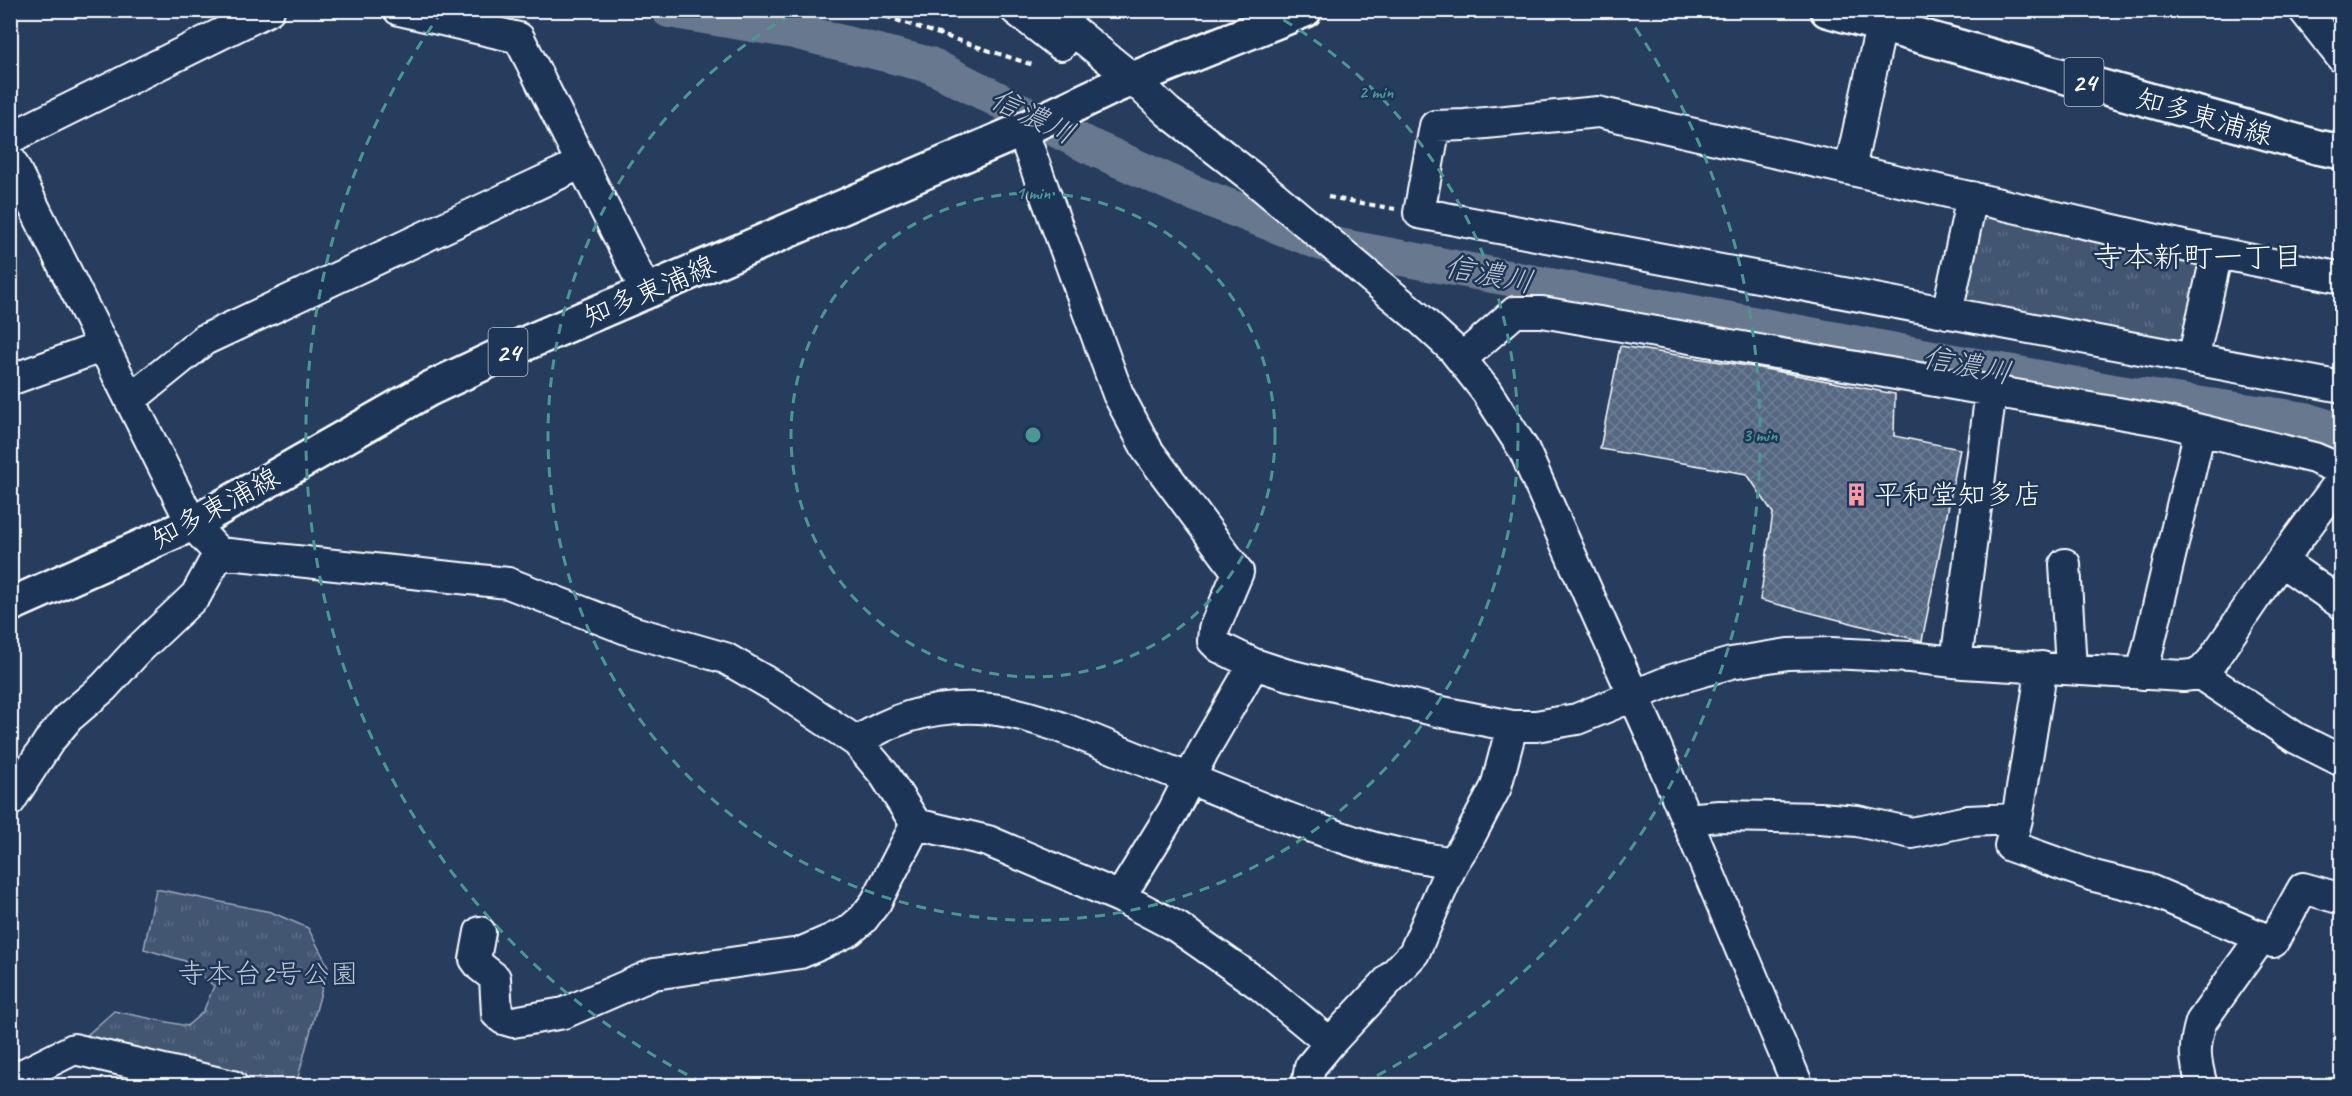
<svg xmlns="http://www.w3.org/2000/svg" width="2352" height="1096" viewBox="0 0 2352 1096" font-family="Caveat,'Klee One',sans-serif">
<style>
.park{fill:url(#park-tufts);stroke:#a0aab8;stroke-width:1.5}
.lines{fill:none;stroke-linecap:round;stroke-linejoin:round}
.river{stroke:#67788e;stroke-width:36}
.building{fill:url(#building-cross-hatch);stroke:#fff;stroke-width:1.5}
.minor-casing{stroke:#fff;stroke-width:34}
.major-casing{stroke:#fff;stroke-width:38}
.path{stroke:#fff;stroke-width:4;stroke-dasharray:6 4.5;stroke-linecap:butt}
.minor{stroke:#1d3557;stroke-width:30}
.major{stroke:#1d3557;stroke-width:33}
.ring{fill:none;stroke:#4b9892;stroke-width:3;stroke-dasharray:10 8}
.labels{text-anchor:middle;stroke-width:5;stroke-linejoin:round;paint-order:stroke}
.shield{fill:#1d3557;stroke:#bbc2cd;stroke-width:1.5}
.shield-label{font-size:27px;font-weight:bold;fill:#fff}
.street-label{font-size:28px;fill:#fff;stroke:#1d3557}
.poi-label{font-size:28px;fill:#fff;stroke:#1d3557;text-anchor:start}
.park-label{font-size:28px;fill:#bdc4ce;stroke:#1d3557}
.water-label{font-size:30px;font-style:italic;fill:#bbc2cc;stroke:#1d3557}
.neighbourhood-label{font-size:30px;fill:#fff;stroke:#1d3557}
.centre{fill:#4b9892;stroke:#1d3557;stroke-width:3}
.ring-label{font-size:18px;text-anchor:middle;font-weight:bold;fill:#4b9892;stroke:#1d3557;stroke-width:5;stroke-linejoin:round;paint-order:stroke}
</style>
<defs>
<pattern id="park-tufts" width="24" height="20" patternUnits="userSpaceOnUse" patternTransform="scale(1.5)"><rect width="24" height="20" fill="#425672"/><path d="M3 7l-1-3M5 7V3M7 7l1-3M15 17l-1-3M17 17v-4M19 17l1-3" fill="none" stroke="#5e6f87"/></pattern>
<pattern id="building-cross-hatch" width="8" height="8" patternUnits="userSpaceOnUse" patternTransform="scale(1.5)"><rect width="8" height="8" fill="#556781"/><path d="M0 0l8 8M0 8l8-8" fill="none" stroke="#6e7e94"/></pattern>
</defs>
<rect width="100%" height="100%" fill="#263d5e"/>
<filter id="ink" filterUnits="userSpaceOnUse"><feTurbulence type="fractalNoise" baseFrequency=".0167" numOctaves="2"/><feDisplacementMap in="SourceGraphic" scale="12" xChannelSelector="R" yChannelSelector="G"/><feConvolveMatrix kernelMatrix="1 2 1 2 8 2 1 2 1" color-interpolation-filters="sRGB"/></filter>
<g filter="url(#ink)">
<path class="park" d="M1981 208 2206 260 2187 345 1963 303Z
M156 889 271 912 308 928 328 966 296 1085 247 1078 156 1058 85 1037 114 1011 187 1026 203 1012 214 986 185 961 144 949Z"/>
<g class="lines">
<path class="river" d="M669 10 794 31 930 65 1087 145 1191 192 1322 243 2113 392 2306 420 2342 432"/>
</g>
<path class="building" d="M1620 346 1760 368 1895 394 1894 436 1960 449 1922 641 1760 600 1773 513 1747 474 1600 449Z"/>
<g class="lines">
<defs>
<path id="minor" d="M399 10 519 38 646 291
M1016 10 1061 45
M1048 10 1133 79 1168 112 1250 176 1418 317 1453 349 1486 391 1524 450 1649 730 1798 1086
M2304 10 2342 58
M1022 130 1118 394 1148 451 1238 572 1214 629 1213 641 1219 647 1254 664 1285 674 1437 711 1512 726H1536L1577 719 1672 680 1731 663 1788 654 1831 653 1910 657 1963 663 2183 676 2200 674 2212 661 2267 580 2342 479
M10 138 269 10
M10 159 192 524 219 553 508 583 634 632 725 658 777 688 857 742 884 774 916 824 988 841 1120 897 1177 927 1260 985 1330 1043
M1850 169 1881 26
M2342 278 2188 247 1598 112 1465 125 1435 126 1419 213 2342 387
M1947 313 1972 197
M1461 359 1515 312H1542L2164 421 2314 458 2342 470
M2193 359 2217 253
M10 380 104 346
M130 400 204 340 582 163
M2281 561 2342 604
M2065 564 2071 669
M1956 662 1991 391
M2142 674 2200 430
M2200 674 2296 738 2342 761
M857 742C897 715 943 704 991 709 1040 715 1096 742 1142 760 1217 789 1291 822 1368 846 1395 854 1425 858 1453 863
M10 801 49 741 69 717 104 687 137 651 196 595 219 553
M1686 819 1719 816 1820 818 1857 821 1912 833 1967 821 2017 819 2010 846 2094 876 2147 889 2273 942 2303 888 2342 899
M2017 819 2042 667
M1120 897 1173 811 1203 752 1254 664
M480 932 475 959 481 967 495 978 497 1014 503 1019 513 1022 564 1013 654 974 800 953 828 941 849 931 863 919 876 902 916 824
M10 1081 74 1049 233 1086
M1307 1086 1310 1067 1330 1043 1414 953 1453 863 1468 840 1496 787 1512 726
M2202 1086C2195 1060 2193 1048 2201 1022L2261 938"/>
<path id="major" d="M1827 10 2317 147 2342 152
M10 605 192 524 429 389 531 341 1022 130 1115 86 1305 10"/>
</defs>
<use href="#minor" class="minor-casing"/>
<use href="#major" class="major-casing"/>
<path class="path" d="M866 10 1033 65
M1328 197 1395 209"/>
<use href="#minor" class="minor"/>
<use href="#major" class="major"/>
</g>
</g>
<g class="ring">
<circle cx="1033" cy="435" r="242"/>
<path d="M1268 11A485 485 0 1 1 798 11"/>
<path d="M703 1083A727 727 0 0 1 441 13M1625 13A727 727 0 0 1 1363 1083"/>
</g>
<defs>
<symbol id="building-bare" viewBox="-9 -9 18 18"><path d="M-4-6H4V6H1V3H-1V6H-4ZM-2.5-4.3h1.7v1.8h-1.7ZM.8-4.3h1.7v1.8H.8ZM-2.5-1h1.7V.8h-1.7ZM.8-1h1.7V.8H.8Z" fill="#ff9aa2" stroke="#1d3557" stroke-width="2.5" paint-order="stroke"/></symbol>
</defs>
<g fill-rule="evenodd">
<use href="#building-bare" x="1840" y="478" width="33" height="33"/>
</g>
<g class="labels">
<g class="shield">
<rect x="2064.5" y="58" width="39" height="48" rx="4.5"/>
<rect x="488.5" y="328" width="39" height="48" rx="4.5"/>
</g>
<g class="shield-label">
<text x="2084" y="91">24</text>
<text x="508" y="361">24</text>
</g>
<g class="street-label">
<text transform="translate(2205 116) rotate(16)" y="10">知多東浦線</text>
<text transform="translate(649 290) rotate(-23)" y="10">知多東浦線</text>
<text transform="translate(215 507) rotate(-28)" y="10">知多東浦線</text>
</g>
<g class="poi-label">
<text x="1874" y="504">平和堂知多店</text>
</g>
<g class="park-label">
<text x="268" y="983">寺本台2号公園</text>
</g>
<g class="water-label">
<text transform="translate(1033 116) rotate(26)" y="10">信濃川</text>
<text transform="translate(1489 274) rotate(11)" y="10">信濃川</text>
<text transform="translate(1967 365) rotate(11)" y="10">信濃川</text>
</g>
<g class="neighbourhood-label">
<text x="2198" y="267">寺本新町一丁目</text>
</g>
</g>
<circle cx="1033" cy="435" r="9" class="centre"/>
<g class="ring-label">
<text x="1376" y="98">2 min</text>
<text x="1033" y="199">1 min</text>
<text x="1760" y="441">3 min</text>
</g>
<rect width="2352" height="1096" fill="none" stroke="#1d3557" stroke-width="36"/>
<rect x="18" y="18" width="2316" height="1060" fill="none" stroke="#fff" stroke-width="2" filter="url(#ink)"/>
</svg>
